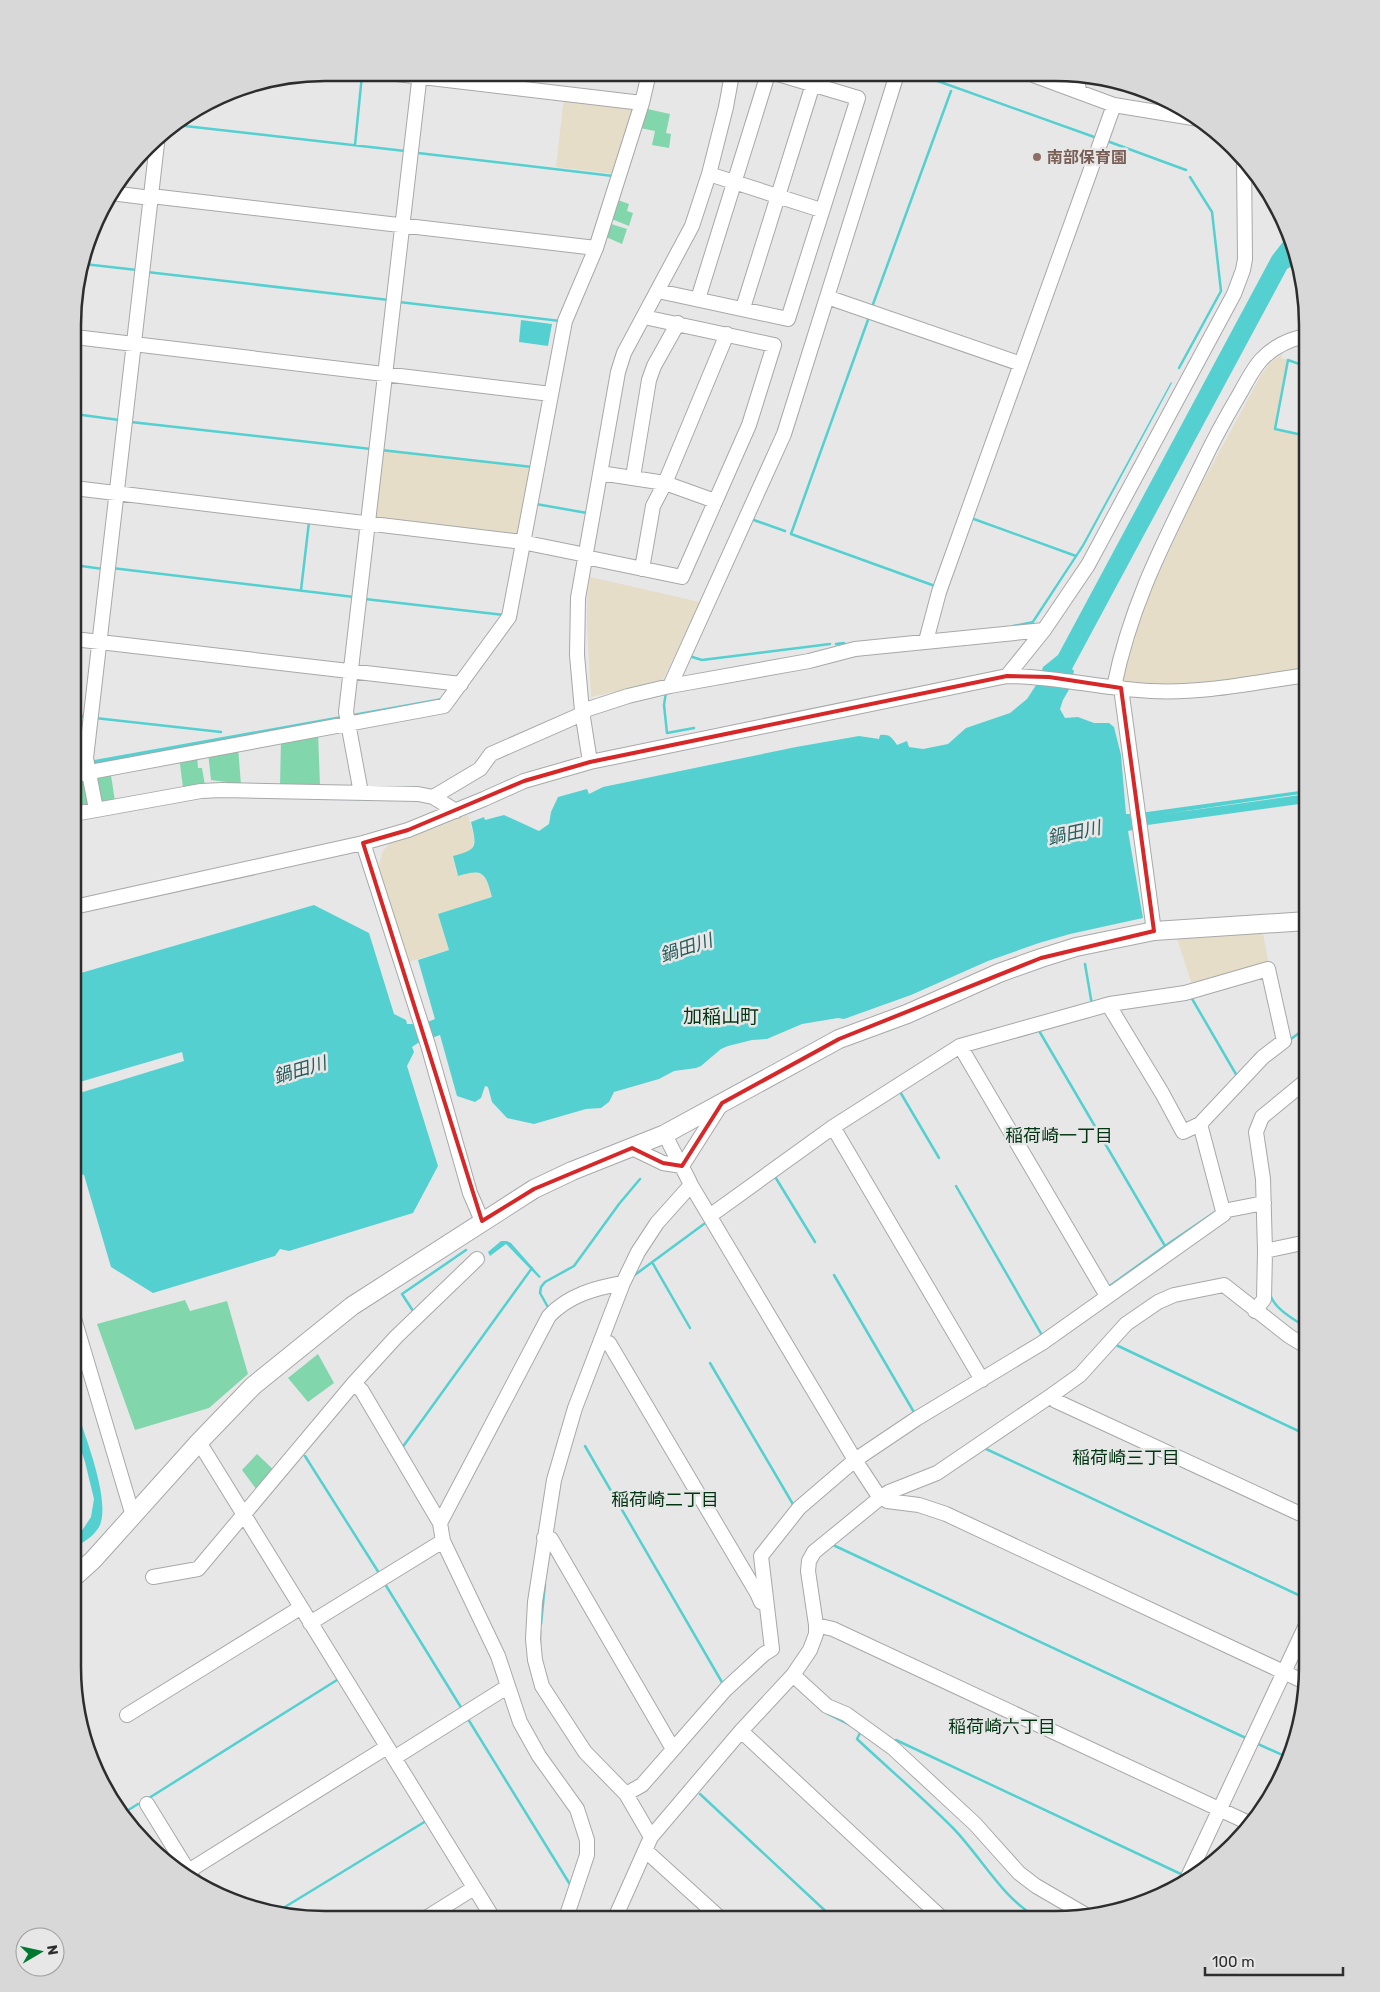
<svg xmlns="http://www.w3.org/2000/svg" width="1380" height="1992" viewBox="0 0 1380 1992" font-family="Rubik,'Noto Sans JP',sans-serif">
<style>
.industrial{fill:#e6ddc8}
.garden{fill:#81d6ab}
.water{fill:#55d0d0}
.pier{fill:#e7e7e8}
.lines{fill:none;stroke-linecap:round;stroke-linejoin:round}
.stream{stroke:#55d0d0;stroke-width:2.5}
.minor-casing{stroke:#a7a8a9;stroke-width:16}
.major-casing{stroke:#a7a8a9;stroke-width:20}
.minor{stroke:#fff;stroke-width:14}
.major{stroke:#fff;stroke-width:18}
.marked{fill:none;stroke:#d62828;stroke-width:4;stroke-linejoin:round}
.education-dot{fill:#8d6e63;stroke:#e7e7e8;stroke-width:2}
.labels{text-anchor:middle;stroke-width:5;stroke-linejoin:round;paint-order:stroke}
.education-label{font-size:16px;font-weight:bold;fill:#785e54;stroke:#e7e7e8;text-anchor:start}
.water-label{font-size:18px;font-style:italic;fill:#275c5b;stroke:#e7e7e8}
.neighbourhood-label{font-size:18px;fill:#023512;stroke:#e7e7e8}
.quarter-label{font-size:19px;fill:#023512;stroke:#e7e7e8}
.rim{fill:none;stroke:#2d2d2e;stroke-width:2.5}
</style>
<rect width="100%" height="100%" fill="#e7e7e8"/>
<path class="industrial" d="M564 97 634 106 615 174 556 167Z
M1282 354 1281 358 1288 360 1275 429 1307 436V481L1302 510 1307 512V671L1169 688 1128 684 1124 681 1122 675 1137 620 1192 502 1260 377 1269 364Z
M379 450 534 467 520 537 372 519Z
M590 577 700 602 662 682 591 697 587 626V598Z
M468 815 475 840 472 848 469 852 453 857 457 875 473 871 485 876 488 880 492 897 438 914 449 950 405 963 378 870 383 851 388 845 397 839Z
M1262 927 1269 966 1193 988 1175 932Z"/>
<path class="garden" d="M643 108 670 114 666 133 671 134 669 148 652 145 655 131 640 128Z
M615 199 629 204 627 211 633 213 629 226 609 218Z
M608 223 627 229 622 244 604 236Z
M318 732 320 786H280L281 739Z
M238 747 241 785 227 786 226 782 211 780 208 752Z
M197 754 198 768H202L205 785 183 788 179 756Z
M110 769 115 801 100 804 92 772Z
M86 773 91 806 75 809 74 777Z
M185 1300 190 1311 227 1301 248 1374 209 1408 135 1430 97 1324Z
M318 1354 334 1383 308 1402 288 1378Z
M257 1454 277 1473 260 1494 242 1470Z"/>
<path class="water" d="M1289 234 1299 262 1287 269 1072 669 1074 671 1071 686 1063 700 1060 709 1065 718 1078 717 1094 723H1109L1114 727 1121 755 1126 814H1130L1131 819 1144 817 1140 813 1307 790V793L1158 815 1307 794V803L1133 827V830L1128 831 1143 918 1070 934 1039 943 988 961 911 995 844 1019 838 1018 802 1024 767 1039 752 1040 728 1046 721 1049 701 1066 696 1068 674 1071 659 1079 614 1092 609 1102 601 1108 586 1109 534 1124 507 1118 492 1102 488 1087 485 1086 481 1098 475 1102 457 1096 440 1035 418 1043 412 1047 414 1052 407 1066 438 1166 413 1213 289 1251 280 1249 275 1256 153 1293 111 1267 84 1175 73 1171 74 975 314 905 369 933 394 1014 406 1020 407 1024H422L435 1019 418 960 449 950 438 914 492 897C486 873 483 868 458 876L453 856C478 849 477 847 471 822L484 817 485 820 504 815 539 831 549 824 551 812 558 797 587 789 589 794 603 787 796 747 859 736 879 739 880 735C889 734 892 737 897 745L907 741 909 747 923 749 948 744 966 728 1010 713 1027 699 1038 682 1043 667 1058 655 1272 256Z
M521 320 552 324 548 346 519 342Z
M1171 382 1172 383 1084 546 1033 624 1012 627V625L1032 621 1082 545Z
M441 698 442 703 85 768 83 762Z
M501 1241H507L511 1243 541 1277 539 1278 506 1244 490 1256 488 1252Z
M73 1399C82 1429 111 1497 100 1525 96 1534 86 1541 78 1545L77 1538 91 1517 94 1499 85 1462 73 1426Z"/>
<path class="pier" d="M182 1052 184 1061 73 1095V1084Z"/>
<g class="lines">
<path class="stream" d="M918 74 1097 138
M176 125 405 151
M1107 141 1186 170
M355 145 362 75
M418 153 613 176
M84 264 137 270
M147 272 389 300
M399 302 560 321
M872 307 951 91
M869 317 791 534 935 586
M1302 365 1288 360 1275 429 1307 436
M1179 368 1221 291 1212 212 1190 177
M75 414 119 420
M131 422 371 449
M381 450 532 467
M536 504 587 513
M1307 512 1302 511 1307 481
M971 518 1076 556
M751 519 785 531
M74 565 103 569
M112 568 354 597
M301 590 309 522
M365 599 504 615
M921 634 923 627
M836 644 844 643
M689 656 702 660 830 644
M666 692 664 705 667 733 694 728
M74 715 86 717
M95 718 221 732
M1085 964 1092 1005
M1191 997 1237 1076
M1038 1029 1165 1246
M1291 1039 1307 1027
M899 1090 939 1158
M774 1175 815 1242
M956 1186 1043 1337
M652 1262 690 1328
M834 1275 915 1414
M632 1277 708 1221
M1107 1288 1165 1246 1218 1210
M1270 1294C1275 1310 1294 1319 1307 1328
M549 1309 540 1293 541 1287 545 1282 574 1266 619 1204 640 1179
M415 1314 402 1294 466 1250
M1114 1344 1307 1435
M710 1363 794 1506
M585 1446 723 1684
M402 1448 532 1268
M984 1448 1307 1599
M305 1456 379 1573
M833 1545 1248 1739
M385 1584 462 1709
M541 1624 545 1584
M540 1644V1629
M826 1713 850 1725
M468 1719 571 1886
M861 1731 857 1739C889 1769 922 1797 953 1828 982 1858 1002 1898 1039 1919
M896 1740 1183 1875
M1258 1744 1289 1758
M700 1794 834 1919
M149 1798 337 1680
M122 1814 138 1804
M275 1913 426 1821"/>
<defs>
<path id="minor" d="M388 73 642 103
M1033 75 1114 105 1199 119
M1077 75 1079 92
M709 174 821 210
M111 193 151 198
M151 196 596 248
M658 291 788 319 858 98 778 74
M827 297 1021 364
M698 299 768 74
M743 308 813 84
M75 337 551 394
M600 473 665 483 715 501
M633 477 649 380 654 366 678 323
M74 488 522 542 586 555
M585 557 682 577 749 425 774 345 644 317
M642 569 653 506 665 483 727 334
M74 639 461 684
M926 641 939 592 1114 105
M1007 676 1044 630 1088 565 1234 294 1243 270 1245 259 1244 160
M670 686 784 434 897 74
M1114 687C1131 602 1166 538 1203 462 1214 439 1226 417 1239 395 1246 383 1252 370 1261 360 1274 346 1289 339 1307 336
M1121 688 1154 931
M582 711 628 696 670 686 809 661 855 649 1044 630
M74 762 86 758
M590 762 582 711 577 655 578 598 618 372 624 353 692 226 709 174 726 107 732 74
M74 775 444 706 509 617 565 321 596 248 642 103 649 73
M361 793 346 712 420 73
M433 797 480 769 491 754 582 714
M96 809 86 758 158 135
M74 814 201 791 222 790 418 794 433 797 456 811
M363 843 428 1045 470 1193 482 1221
M74 907 363 843 408 830 484 799 524 781 590 762 1007 676C1056 676 1103 689 1151 691 1203 694 1256 682 1307 675
M1110 1004 1111 1009 1162 1093 1183 1132 1200 1124 1223 1211
M960 1046 1107 1296
M833 1127 982 1380
M665 1134C673 1153 683 1167 691 1185L855 1460 880 1498
M632 1148 663 1163 682 1166 722 1103
M711 1215 833 1127 960 1046 1110 1004 1185 993 1268 969 1284 1041 1263 1057 1200 1124
M1265 1251 1307 1242
M1255 1311 1264 1299 1265 1251 1263 1179 1256 1132 1262 1117 1307 1080
M73 1315 133 1516
M601 1340 609 1343 757 1593 761 1602H765
M354 1383 362 1391 440 1523
M1052 1395 1056 1401 1307 1517
M199 1442 493 1918
M883 1496 887 1501 919 1505 946 1514 1307 1683
M544 1538 551 1539 673 1749
M153 1577 198 1569 354 1383 396 1337 477 1259
M310 1623 443 1541
M816 1625 833 1629 1251 1824
M793 1675 827 1706 846 1714 893 1748 975 1824 1019 1873 1036 1886 1086 1915
M127 1715 300 1608
M741 1731 943 1919
M394 1758 507 1687
M626 1794 642 1785 726 1689 764 1654 772 1649 761 1556 799 1508 855 1460 916 1419 1042 1343 1224 1214 1223 1211 1264 1203
M147 1804 195 1882
M651 1837 626 1794 585 1752 542 1686 535 1660 533 1639 535 1602 554 1480 575 1408 623 1283 638 1252 657 1223 691 1185
M646 1851 721 1919
M182 1875 387 1747
M1186 1881 1307 1623
M426 1918 474 1888
M566 1918 587 1855V1840L577 1809 539 1756 520 1722 498 1656 443 1541 440 1523 549 1316C569 1295 595 1288 623 1283
M615 1918 651 1837 741 1731 793 1675 810 1650 816 1634V1625L808 1571 809 1561 814 1552 880 1498 889 1492 937 1473 1052 1395 1080 1375 1126 1324 1158 1302 1174 1295 1224 1285 1289 1336 1307 1347"/>
<path id="major" d="M73 1578 93 1560 199 1442 253 1386 352 1306 534 1189 572 1171 665 1134 839 1039 907 1014 999 973 1041 958 1076 947 1154 931 1307 921"/>
</defs>
<use href="#minor" class="minor-casing"/>
<use href="#major" class="major-casing"/>
<use href="#minor" class="minor"/>
<use href="#major" class="major"/>
</g>
<path class="marked" d="M1007 676 1049 677 1121 688 1154 931 1041 958 839 1039 722 1103 682 1166 663 1163 632 1148 534 1189 482 1221 363 843 408 830 524 781 590 762Z"/>
<circle class="education-dot" cx="1037" cy="157" r="5"/>
<g class="labels">
<g class="education-label">
<text x="1047" y="163">南部保育園</text>
</g>
<g class="water-label">
<text transform="translate(1074 833) rotate(-12)" y="6">鍋田川</text>
<text transform="translate(686 948) rotate(-18)" y="6">鍋田川</text>
<text transform="translate(300 1070) rotate(-16)" y="6">鍋田川</text>
</g>
<g class="neighbourhood-label">
<text x="1059" y="1142">稲荷崎一丁目</text>
<text x="1126" y="1464">稲荷崎三丁目</text>
<text x="665" y="1506">稲荷崎二丁目</text>
<text x="1002" y="1733">稲荷崎六丁目</text>
</g>
<g class="quarter-label">
<text x="721" y="1023">加稲山町</text>
</g>
</g>
<path d="M0 0H1380V1992H0ZM325 81H1055A244 244 0 0 1 1299 325V1667A244 244 0 0 1 1055 1911H325A244 244 0 0 1 81 1667V325A244 244 0 0 1 325 81Z" fill="#d8d8d9" fill-rule="evenodd"/>
<path class="rim" d="M325 81H1055A244 244 0 0 1 1299 325V1667A244 244 0 0 1 1055 1911H325A244 244 0 0 1 81 1667V325A244 244 0 0 1 325 81Z"/>
<g transform="translate(40 1952) rotate(81)"><circle r="24" fill="#e7e7e8" stroke="#9d9d9e"/>
<path d="M0-4L9 19L0 12L-9 19Z" fill="#007930"/>
<text y="-8" font-size="14" font-weight="bold" text-anchor="middle" fill="#2d2d2e">N</text>
</g>
<path d="M1205 1967v8h138v-8" fill="none" stroke="#2d2d2e" stroke-width="2.5"/>
<text x="1212" y="1967" font-size="15" fill="#2d2d2e" stroke="#e7e7e8" stroke-width="4" paint-order="stroke">100 m</text>
</svg>
